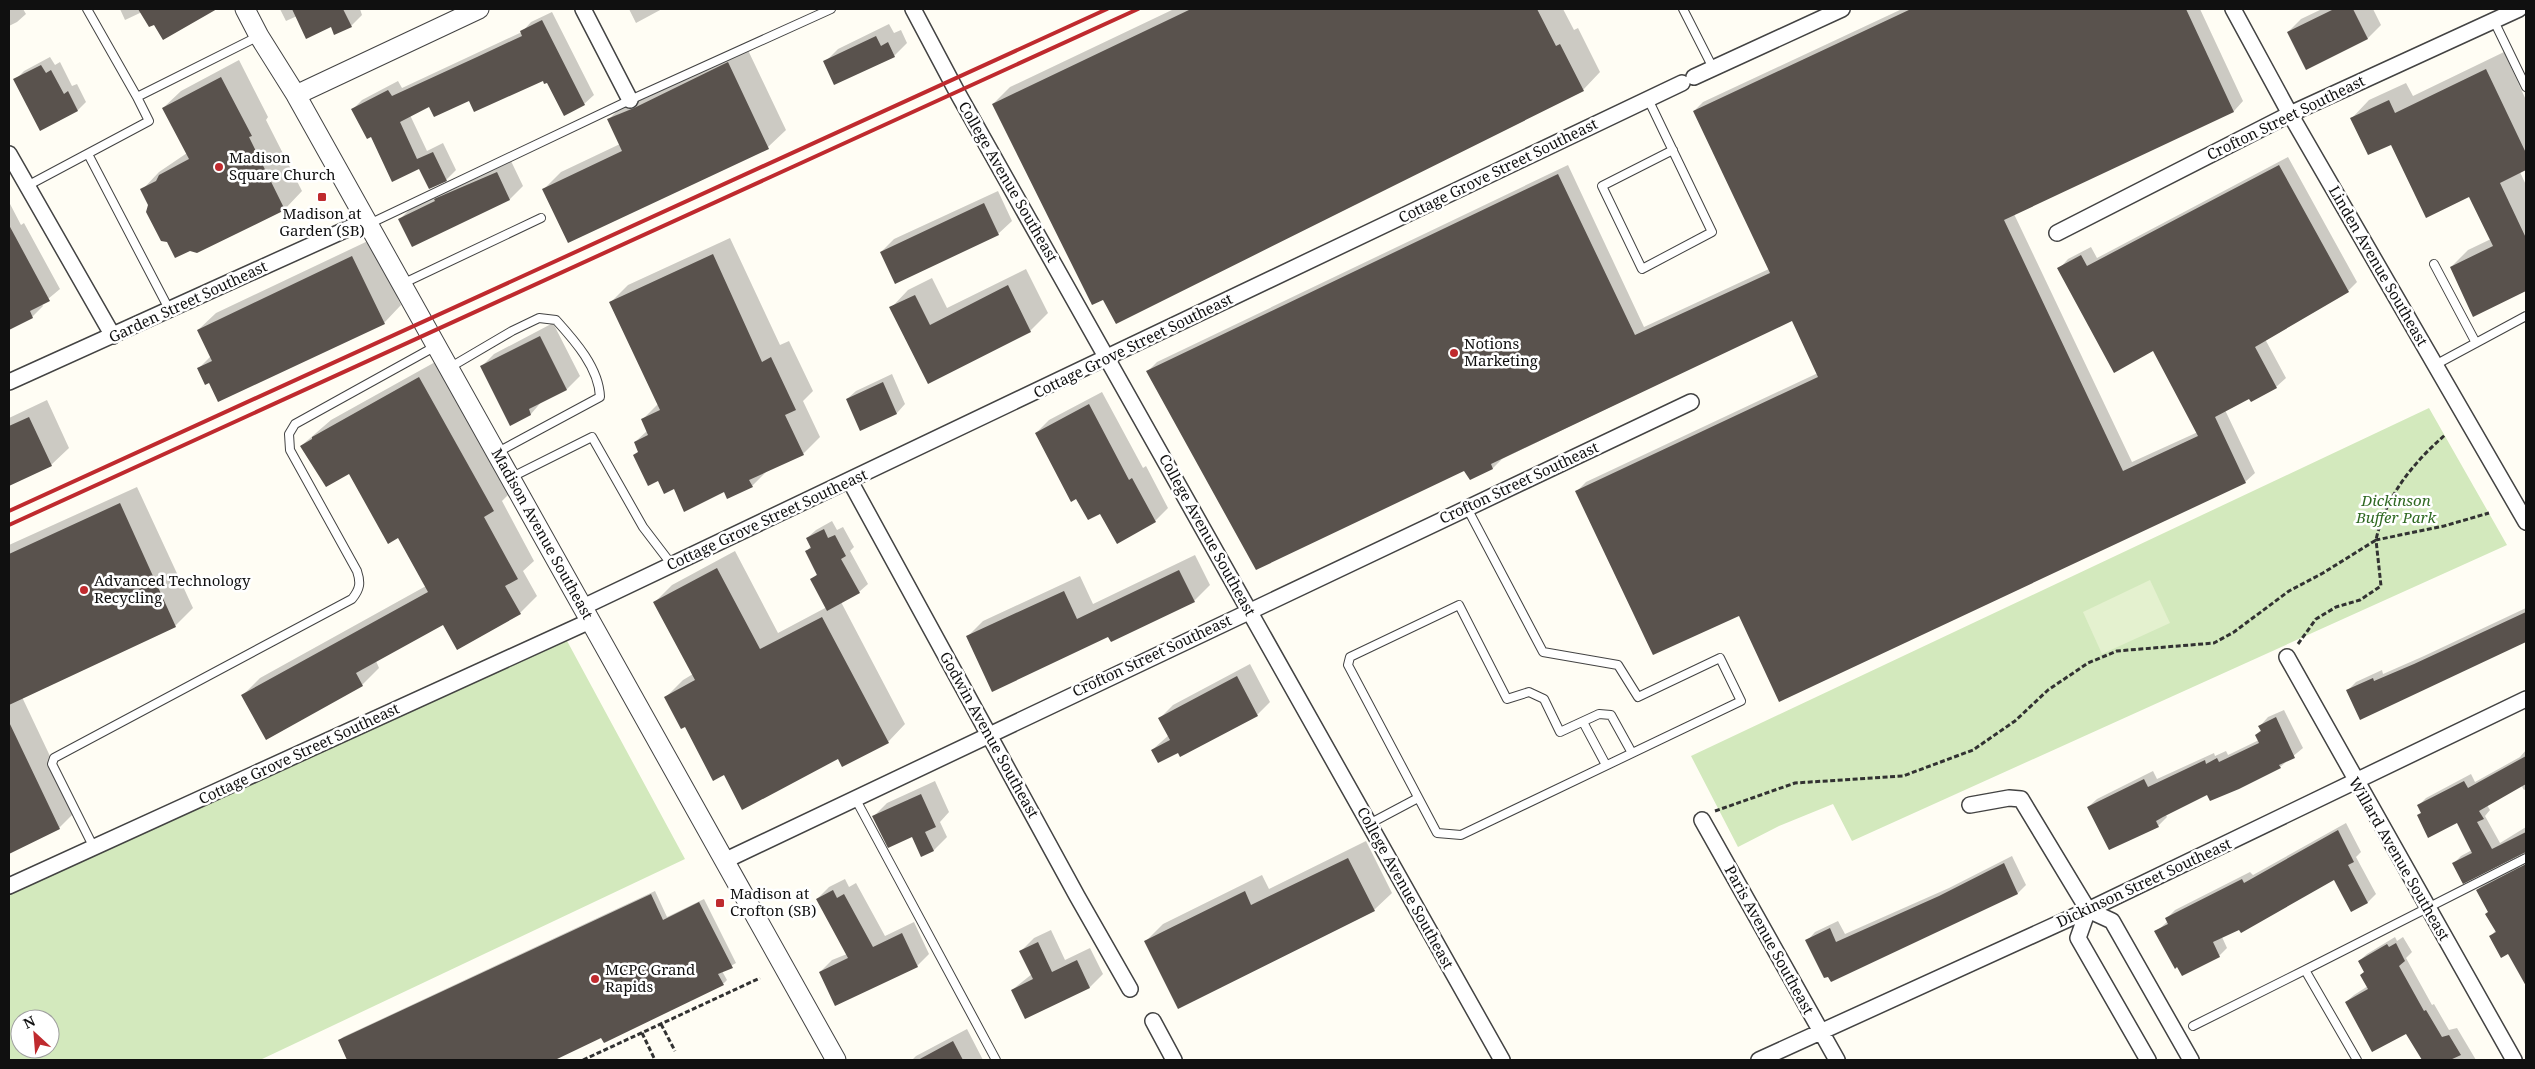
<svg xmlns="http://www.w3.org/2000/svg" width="2535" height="1069" viewBox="0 0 2535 1069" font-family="'Noto Serif',serif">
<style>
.green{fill:#d3e9bd;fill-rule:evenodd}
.pitch{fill:#e4f1cf}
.shadow{fill:#0003}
.building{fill:#59524d}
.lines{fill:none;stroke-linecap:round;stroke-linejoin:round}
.service-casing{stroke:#434343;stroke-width:10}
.minor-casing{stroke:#434343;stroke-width:18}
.tertiary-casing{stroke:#434343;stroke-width:21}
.path{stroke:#323232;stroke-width:3;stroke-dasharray:5 2.5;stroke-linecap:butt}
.service{stroke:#fff;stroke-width:8}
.minor{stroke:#fff;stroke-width:15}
.tertiary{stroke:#fff;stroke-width:19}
.rail{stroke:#bf2a2e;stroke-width:4}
.poi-dot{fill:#bf2a2e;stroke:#fff;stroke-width:2}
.labels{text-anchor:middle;stroke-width:5;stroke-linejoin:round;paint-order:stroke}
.street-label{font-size:15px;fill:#101010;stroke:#fff}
.poi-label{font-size:15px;fill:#101010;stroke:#fff;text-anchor:start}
.park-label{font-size:15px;font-style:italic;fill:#2e6821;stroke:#fff}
</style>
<rect width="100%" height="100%" fill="#fffdf4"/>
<path class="green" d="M2429 408 2507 545 1852 841 1833 804 1779 826 1738 847 1691 756Z
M566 639 685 859 260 1060H9V894ZM20 1019H50V1049H20Z"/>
<path class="pitch" d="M2150 580 2170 623 2102 654 2083 612Z"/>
<path class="shadow" d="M9 9H23L26 14 17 22 9 26Z
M120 9H210L204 15 154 23 142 12 125 20Z
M280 9H360L362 15 351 26H332L297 16 286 21Z
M629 9H662L636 23Z
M1174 9H1563L1574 30 1578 28 1600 72 1583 90 993 104 1010 87Z
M1902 9H2200L2243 101 2234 111 2014 214 2132 462 2198 432 2154 350 2059 269 2068 259 2091 247 2097 258 2288 157 2357 282 2348 291 2265 339 2286 378 2276 387 2251 400 2250 397 2225 410 2255 473 2245 482 1739 614 1577 491 1586 482 1818 373 1793 319 1502 459 1493 468 1470 478 1465 470 1148 371 1157 362 1568 165 1644 327 1769 269 1694 111 1703 102Z
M2322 9H2373L2381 25 2368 38 2306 68 2288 32 2301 19Z
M552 12 594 95 584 104 544 79 470 99 430 105 410 115 427 151 443 143 456 170 446 180 419 167 372 135 353 109 362 100 398 81 402 88 522 32 531 22Z
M889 24 894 33 901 30 907 43 894 56 825 62 838 49Z
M746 46 786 130 768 147 544 189 561 172 620 144 608 120 626 102Z
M2504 52 2526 100V169L2520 172 2526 185V290L2474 315 2451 267 2468 250 2491 239 2470 196 2352 118 2369 100 2406 83 2413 96Z
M50 57 55 65 60 62 72 86 77 84 86 102 78 110 41 129 15 80 24 71Z
M239 60 268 117 266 120 302 191 285 209 197 252 149 205 142 190 159 172 187 153 163 108 181 91Z
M510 159 523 186 510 199 412 246 400 219 413 206Z
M998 191 1012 221 998 234 881 252 894 239Z
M9 202 21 225 24 223 60 289 42 304 43 306 32 317 9 329Z
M730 238 780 345 789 341 813 391 803 401 820 437 803 454 767 471 752 486 725 491 674 487 658 480 635 442 647 431 642 420 658 404 611 302 628 285Z
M370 240 401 305 384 323 210 381 199 368 211 356 198 330 216 313Z
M1026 269 1048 313 1030 331 928 382 891 308 908 290 932 278 947 308Z
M553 323 580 376 567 389 543 400 531 414 510 424 481 367 494 354Z
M437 361 510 493 502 501 534 561 523 571 537 596 520 613 443 623 376 661 379 668 362 685 243 695 260 678 426 586 399 537 350 472 301 446 331 420Z
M892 374 905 404 897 413 861 430 847 399 856 391Z
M1102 392 1143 468 1146 466 1168 508 1155 521 1101 512 1036 433 1049 420Z
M47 400 69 448 51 465 9 485V418Z
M137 487 193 608 175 626 22 697 76 811 59 828 9 852V545Z
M832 521 837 530 843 527 854 547 850 551 868 584 859 592 841 602 905 724 888 742 838 758 724 774 666 697 683 680 693 674 655 602 672 585 735 551 778 633 827 607 812 580 818 573 806 552 811 546 807 538 816 530Z
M1195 555 1210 585 1194 601 1109 635 967 637 983 621 1080 576 1093 604Z
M2526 608V641L2360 718 2347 691 2356 682 2382 670 2383 674 2424 656Z
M1250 664 1270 702 1257 715 1178 751 1152 750 1169 735 1160 718 1173 705Z
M2284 710 2303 748 2280 767 2208 793 2166 815 2167 817 2158 826 2088 807 2097 799 2153 771 2157 779 2214 753 2215 756 2226 751 2228 755 2259 740 2256 735 2262 729 2260 726 2268 717Z
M2526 750V789L2524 790 2521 785 2487 805 2490 810 2485 816 2500 843 2526 827V852L2454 863 2461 856 2472 850 2457 822 2422 812 2419 805 2426 798 2471 774 2475 782 2520 757Z
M935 781 949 812 940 822 947 837 934 850 922 855 913 836 874 816 887 803Z
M2346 823 2361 852 2356 857 2376 894 2368 902 2351 911 2334 878 2222 937 2227 948 2219 956 2156 932 2168 921 2167 918 2175 910 2250 872 2253 875Z
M1366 841 1392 893 1374 910 1145 942 1163 924 1262 875 1269 889Z
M2012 856 2026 885 2018 893 1828 975 1807 941 1815 932 1838 921 1845 934 1949 888Z
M2518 865 2526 879V896L2524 898 2526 902V984L2508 952 2491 936 2496 930 2489 911 2477 890 2486 882Z
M845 879 849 887 856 883 885 936 914 922 929 954 917 966 820 972 832 960 847 954 817 899 829 887Z
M655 891 667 917 704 899 736 963 722 971 727 980 724 983 605 1041 602 1036 552 1060H349L339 1041 343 1037Z
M1051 930 1065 960 1090 948 1103 974 1090 987 1025 1018 1012 990 1032 974 1021 951 1034 938Z
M2395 937 2397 941 2403 937 2412 952 2406 958 2432 1005 2434 1004 2449 1030 2457 1028 2476 1060H2423L2407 1032 2346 1002 2354 995 2368 986 2365 972 2359 961 2367 954Z
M967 1029 983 1060H912L916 1056Z"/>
<path class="building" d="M138 9H217L163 40 154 25 149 27Z
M292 9H343L352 27 334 35 331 27 306 39Z
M1191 9H1537L1556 46 1560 44 1584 91 1116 324 1103 300 1092 305 992 104Z
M1911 9H2186L2234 112 2004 220 2123 471 2198 436 2153 351 2114 373 2057 268 2081 255 2087 266 2279 165 2349 292 2255 347 2277 388 2251 402 2249 399 2215 417 2246 483 1779 702 1739 616 1653 655 1575 491 1818 377 1792 321 1491 464 1493 469 1470 480 1464 471 1256 570 1146 371 1558 174 1635 335 1770 273 1693 111Z
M2334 9H2353L2368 39 2306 70 2287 32Z
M542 20 585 105 564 116 547 83 544 84 543 81 474 112 469 101 434 117 429 107 400 122 417 159 433 152 447 181 429 189 419 169 392 182 371 137 367 139 351 109 388 90 392 96 477 57 522 36 520 31Z
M876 36 881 46 888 42 895 57 834 85 823 61Z
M728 62 769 149 568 243 542 189 622 151 607 119 634 108Z
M41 65 46 73 51 70 64 94 68 91 78 111 40 131 13 79Z
M2486 69 2526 153V170L2500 183 2526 238V291L2473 317 2450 267 2493 246 2469 197 2426 218 2391 145 2368 155 2350 118 2389 100 2395 113Z
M221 77 252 136 249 137 285 210 197 253 190 251 175 258 167 242 161 241 146 212 148 205 140 189 156 181 159 175 189 159 162 108Z
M497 172 510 200 412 247 398 219 435 201 434 199Z
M984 203 999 235 895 284 880 252Z
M9 225 50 301 30 311 33 318 9 330Z
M713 254 762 362 771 357 796 410 785 415 804 455 749 480 753 487 727 499 724 492 684 512 674 489 664 494 658 481 648 486 633 455 638 452 634 442 648 435 641 419 660 410 609 302Z
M352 256 385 324 218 402 209 383 205 385 197 368 212 361 197 330Z
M1008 285 1031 332 928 384 889 307 915 295 930 325Z
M540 336 567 390 529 409 531 415 510 426 480 366Z
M419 377 494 511 484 517 518 579 505 586 521 614 457 650 443 625 356 673 363 686 266 740 241 695 428 592 398 538 388 544 349 474 326 487 300 446 312 439V437Z
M883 382 897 414 860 431 846 399Z
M1089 404 1129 480 1132 478 1156 522 1117 544 1100 514 1088 520 1076 499 1071 502 1035 433Z
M29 417 52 466 9 486V426Z
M120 503 176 627 9 705V554Z
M824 529 828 538 835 535 846 556 841 559 860 593 827 611 810 579 817 575 805 551 811 548 806 538Z
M717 568 760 649 822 617 889 743 842 767 838 759 742 810 724 775 713 781 685 727 681 729 664 697 695 680 653 602Z
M1179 570 1195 602 1111 642 1108 637 992 692 966 636 1064 591 1077 619Z
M2526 612V642L2360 720 2346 690 2373 678 2374 681 2414 664Z
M1237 676 1258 716 1180 757 1178 753 1158 763 1151 750 1170 740 1158 718Z
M2276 717 2295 758 2279 765 2281 768 2239 789 2210 801 2207 795 2163 817 2156 821 2159 827 2109 850 2087 807 2144 779 2148 787 2205 760 2206 764 2217 758 2219 762 2259 743 2255 735 2261 731 2258 726Z
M9 722 60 829 9 854Z
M2526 756V784L2479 811 2484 819 2477 822 2492 849 2526 832V852L2463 884 2452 863 2472 853 2457 823 2428 838 2417 815 2421 813 2417 805 2464 781 2468 788Z
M921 794 936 827 925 832 934 851 921 857 912 837 888 848 872 816Z
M2338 830 2354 862 2348 865 2368 903 2351 912 2334 880 2241 933 2239 930 2213 942 2220 957 2182 976 2177 967 2175 969 2154 931 2168 924 2165 918 2242 879 2244 883Z
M1348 858 1375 911 1178 1009 1144 941 1245 891 1251 905Z
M2004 863 2018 894 1831 982 1828 977 1824 978 1805 940 1830 928 1836 942 1939 896Z
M2526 864V986L2508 954 2501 958 2489 936 2496 932 2485 914 2488 912 2476 890Z
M833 890 837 898 844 894 873 947 902 933 918 967 835 1006 819 972 848 958 816 899Z
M651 894 663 920 699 902 733 968 718 974 724 985 604 1043 601 1038 555 1060H347L338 1040Z
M1038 942 1052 972 1077 960 1090 988 1025 1019 1011 990 1033 979 1019 951Z
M2396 943 2405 961 2399 966 2424 1011 2426 1010 2442 1037 2449 1035 2461 1055 2450 1060H2422L2406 1034 2372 1052 2345 1002 2368 989 2360 975 2364 972 2358 961 2387 944 2389 947Z
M953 1041 963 1060H918Z"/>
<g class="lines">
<defs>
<path id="service" d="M87 9 137 97
M1683 9 1713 68
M2494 21 2526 87
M1648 99 1712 232 1642 269 1602 186 1673 150
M88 154 170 311
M27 186 149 121 137 97 259 36
M369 224 630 100 831 9
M2434 264 2476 343
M402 284 541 218
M2435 365 2526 316
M449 368 512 331 539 318 556 320C575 341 599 368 600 397L496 453
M510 478 592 437 643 527 672 565
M1467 508 1543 652 1618 665 1638 697 1720 658 1741 701 1461 835 1437 833 1348 665 1350 657 1459 605 1507 699 1529 692 1544 699 1560 732 1599 714 1611 715 1632 753
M1583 722 1606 765
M855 798 996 1060
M1369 824 1418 798
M94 848 52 764 54 758 352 599C360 589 361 583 357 571L290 450 289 434 295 424 436 346
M2193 1026 2305 970
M2357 1060 2305 970 2526 858"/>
<path id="minor" d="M583 9 630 100
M913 9 957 92 1502 1060
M2233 9 2290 114 2526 522
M1694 77 1842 9
M9 154 113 336
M2057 233 2290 114 2519 9
M9 382 367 220
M850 481 1077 896 1130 989
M583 607 1682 83
M2287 657 2514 1060
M1970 805 2009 798 2021 799 2088 910 2112 921 2191 1060
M1702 820 1837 1060
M724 861 1691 402
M9 886 590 621
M2088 910 2078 938 2148 1060
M1153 1021 1174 1060
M1759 1060 2088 910 2526 699"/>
<path id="tertiary" d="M245 9 259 36 296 95 836 1060
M296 95 479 9"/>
</defs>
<use href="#service" class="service-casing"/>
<use href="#minor" class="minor-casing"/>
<use href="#tertiary" class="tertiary-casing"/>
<path class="path" d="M2298 644 2316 619 2336 607 2360 600 2381 586 2376 540 2444 526 2489 513
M1715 811 1795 783 1903 776 1973 750 2015 721 2048 690 2088 663 2117 651 2214 643 2234 632 2289 591 2323 573 2376 540C2385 497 2413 463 2445 435
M661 1024 675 1051
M642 1033 655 1060
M583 1060 760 978"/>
<use href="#service" class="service"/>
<use href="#minor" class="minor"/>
<use href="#tertiary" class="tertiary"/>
<path class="rail" d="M9 511 1107 9
M9 525 1138 9"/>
</g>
<g class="poi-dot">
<circle cx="219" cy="167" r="5"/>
<rect x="317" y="192" width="10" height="10" rx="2.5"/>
<circle cx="1454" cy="353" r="5"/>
<circle cx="84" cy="590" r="5"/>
<rect x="715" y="898" width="10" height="10" rx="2.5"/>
<circle cx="595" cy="979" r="5"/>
</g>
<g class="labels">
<g class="street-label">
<text transform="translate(2286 118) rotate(-26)" y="5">Crofton Street Southeast</text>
<text transform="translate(1498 171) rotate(-26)" y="5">Cottage Grove Street Southeast</text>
<text transform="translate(1008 182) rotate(60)" y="5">College Avenue Southeast</text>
<text transform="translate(2378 266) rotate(60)" y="5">Linden Avenue Southeast</text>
<text transform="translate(188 302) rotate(-25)" y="5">Garden Street Southeast</text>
<text transform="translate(1133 346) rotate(-26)" y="5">Cottage Grove Street Southeast</text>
<text transform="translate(1519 483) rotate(-25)" y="5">Crofton Street Southeast</text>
<text transform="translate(767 520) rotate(-25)" y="5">Cottage Grove Street Southeast</text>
<text transform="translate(542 534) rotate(61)" y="5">Madison Avenue Southeast</text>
<text transform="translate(1207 535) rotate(61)" y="5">College Avenue Southeast</text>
<text transform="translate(1152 656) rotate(-25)" y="5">Crofton Street Southeast</text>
<text transform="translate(989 735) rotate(61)" y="5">Godwin Avenue Southeast</text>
<text transform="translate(299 754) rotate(-25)" y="5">Cottage Grove Street Southeast</text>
<text transform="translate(2399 859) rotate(60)" y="5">Willard Avenue Southeast</text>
<text transform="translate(2144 883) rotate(-25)" y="5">Dickinson Street Southeast</text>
<text transform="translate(1405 888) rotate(61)" y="5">College Avenue Southeast</text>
<text transform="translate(1769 940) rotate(61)" y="5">Paris Avenue Southeast</text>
</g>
<g class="poi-label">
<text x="229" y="163">Madison<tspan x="229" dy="17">Square Church</tspan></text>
<text x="322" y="219" text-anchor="middle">Madison at<tspan x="322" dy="17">Garden (SB)</tspan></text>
<text x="1464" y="349">Notions<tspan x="1464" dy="17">Marketing</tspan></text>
<text x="94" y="586">Advanced Technology<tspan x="94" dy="17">Recycling</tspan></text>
<text x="730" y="899">Madison at<tspan x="730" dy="17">Crofton (SB)</tspan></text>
<text x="605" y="975">MCPC Grand<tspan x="605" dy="17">Rapids</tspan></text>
</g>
<g class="park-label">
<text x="2396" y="506">Dickinson<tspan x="2396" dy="17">Buffer Park</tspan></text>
</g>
</g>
<rect width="2535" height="1069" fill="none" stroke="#101010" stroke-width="20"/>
<g transform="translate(35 1034) rotate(334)"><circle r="24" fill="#ffffff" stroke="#9f9f9f"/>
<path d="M0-4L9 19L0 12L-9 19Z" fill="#bf2a2e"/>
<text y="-8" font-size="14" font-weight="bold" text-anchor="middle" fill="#101010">N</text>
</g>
</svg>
